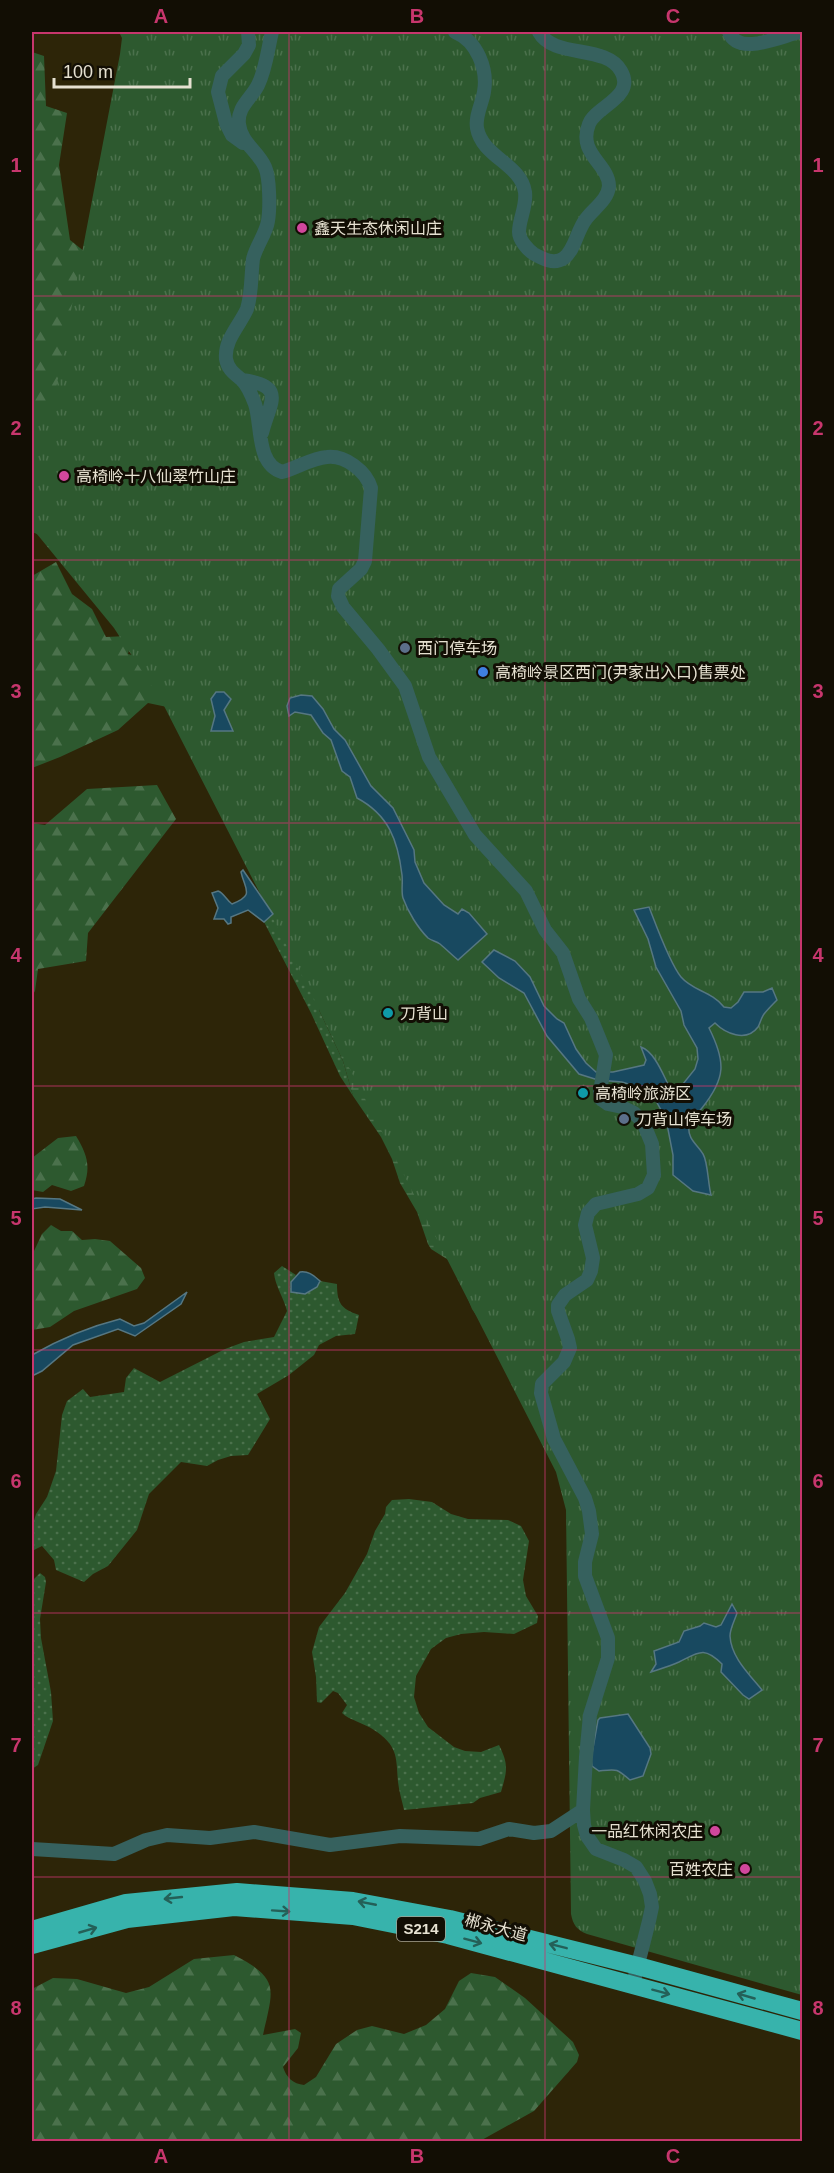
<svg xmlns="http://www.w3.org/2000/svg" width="834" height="2173" viewBox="0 0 834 2173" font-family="Arial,'Noto Sans SC',sans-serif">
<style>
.grass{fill:url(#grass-dots)}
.forest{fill:url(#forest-firs)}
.wetland{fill:url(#wetland-marsh)}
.park{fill:url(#park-tufts)}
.water{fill:#184960;stroke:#567782;stroke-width:1.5}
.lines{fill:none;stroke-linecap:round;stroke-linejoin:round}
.minor{stroke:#36615e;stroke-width:14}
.highway{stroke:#37b3ac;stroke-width:18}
.oneway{stroke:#246058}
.grid{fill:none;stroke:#c7366d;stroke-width:1.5;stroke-opacity:0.55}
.hotel-dot{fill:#d1479c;stroke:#120e04;stroke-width:2}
.service-dot{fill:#5c6f8a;stroke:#120e04;stroke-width:2}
.shop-dot{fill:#3f7fe0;stroke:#120e04;stroke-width:2}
.culture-dot{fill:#0f9aa8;stroke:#120e04;stroke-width:2}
.labels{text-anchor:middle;stroke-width:6;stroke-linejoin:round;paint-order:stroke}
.shield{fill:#120e04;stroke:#a6a294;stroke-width:1.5}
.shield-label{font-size:15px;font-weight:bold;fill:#e6e1d1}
.poi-label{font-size:16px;fill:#e6e1d1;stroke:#120e04;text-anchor:start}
.street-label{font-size:16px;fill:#e6e1d1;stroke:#120e04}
.neatline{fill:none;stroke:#c7366d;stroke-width:2}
.grid-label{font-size:20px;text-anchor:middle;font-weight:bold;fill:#c7366d}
</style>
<defs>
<pattern id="grass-dots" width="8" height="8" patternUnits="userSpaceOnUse" patternTransform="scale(1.5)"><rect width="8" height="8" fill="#2d592f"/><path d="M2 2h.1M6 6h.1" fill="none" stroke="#4b714c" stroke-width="1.8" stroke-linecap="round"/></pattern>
<pattern id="forest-firs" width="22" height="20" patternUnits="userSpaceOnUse" patternTransform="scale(1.5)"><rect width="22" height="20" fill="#2d592f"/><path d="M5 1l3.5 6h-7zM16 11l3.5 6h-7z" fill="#4b714c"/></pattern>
<pattern id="wetland-marsh" width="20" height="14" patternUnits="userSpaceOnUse" patternTransform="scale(1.5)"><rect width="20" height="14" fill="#2d592f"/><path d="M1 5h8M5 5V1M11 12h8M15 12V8" fill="none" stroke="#4b714c"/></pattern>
<pattern id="park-tufts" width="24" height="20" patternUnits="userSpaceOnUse" patternTransform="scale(1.5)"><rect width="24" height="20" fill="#2d592f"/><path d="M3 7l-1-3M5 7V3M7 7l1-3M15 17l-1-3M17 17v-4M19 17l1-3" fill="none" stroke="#4b714c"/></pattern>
</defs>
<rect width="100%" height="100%" fill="#2d2508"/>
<path class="grass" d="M273 914 325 993 319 1010 343 1061 353 1096 340 1076 311 1013 264 922Z
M282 1266 296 1275 291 1282 290 1288 317 1287 320 1281 337 1284C337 1303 341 1309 359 1315L355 1334 336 1336 319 1345 314 1355 289 1375 257 1394 270 1419 248 1455 231 1456 218 1460 207 1466 181 1462 149 1494 137 1530 108 1566 93 1574 84 1582 56 1570 54 1560 42 1546 32 1551V1527L36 1514 47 1497 56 1471 62 1415 67 1401 83 1389 90 1397 124 1392 126 1378 134 1368 160 1382 225 1349 244 1342 274 1337 287 1311C284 1298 275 1286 274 1273Z
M409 1499 432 1502 451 1514 468 1519 508 1520 521 1526 529 1541 523 1580 526 1596 538 1616 537 1623 514 1634 484 1632 461 1634 446 1638 431 1649 416 1676 414 1697 419 1713 428 1727 454 1747 465 1751 481 1752 499 1745C509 1765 507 1771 501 1792L480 1798 473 1803 404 1810C402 1801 399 1791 398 1782 396 1756 398 1746 374 1730 364 1723 349 1720 342 1713L347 1705 338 1693 333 1691 321 1703 317 1702 316 1677 312 1652 319 1627 345 1593 367 1554 375 1531 385 1514 386 1507 392 1500Z
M40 1573 45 1577 46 1582 40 1619 41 1638 51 1692 53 1721 38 1765 32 1769V1581Z"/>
<path class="forest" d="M32 52 44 56 46 106 67 113 59 165 70 240 109 271 119 567 32 532Z
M56 562 72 594 92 609 106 637 127 636 130 646 128 654 153 660 167 707 148 703 118 730 60 757 32 768V576Z
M157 785 176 819 88 933 86 961 38 969 35 991 32 996V823L45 825 87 789Z
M76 1136C87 1154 91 1166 84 1186L71 1191 52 1185 43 1192 32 1190V1158L58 1138Z
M51 1225 61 1231H72L82 1240 95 1239 110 1241 141 1268 145 1278 137 1289 74 1311 50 1327 32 1330V1252L34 1251 42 1234Z
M234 1955C281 1979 273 1989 263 2035L295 2029 301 2033 298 2048 283 2067C286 2077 293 2084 304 2085L316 2077 336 2044 357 2030 372 2026 404 2034 426 2025 445 2009 459 1981 471 1973 495 1977 525 1998 573 2042 579 2055 577 2062 534 2111 480 2141H32V1989L53 1978 77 1979 126 1993 149 1987 194 1959Z"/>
<path class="wetland" d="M325 993 495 1343 472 1309 458 1274 450 1261 431 1249 428 1244 417 1212 400 1183 392 1159 381 1137 353 1096 343 1061 319 1010Z"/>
<path class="park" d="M119 32H802V1995L587 1934C577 1930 573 1925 571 1914L566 1510 556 1472 162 702 114 628 32 528V421L50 404 55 394 120 54 122 38Z"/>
<path class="water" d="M216 692H224L231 699 224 710 233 731H211L215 716 211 699Z
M301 695 312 696 323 709 334 729 345 740 371 786 393 808 414 850 415 862 424 883 444 905 458 914 462 909 469 913 487 934 458 960C452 955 446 949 440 944 436 941 432 941 428 938 418 928 408 912 403 898 401 892 403 882 402 875 398 841 389 815 357 798L350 777 342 771 331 740 323 733 311 715 295 712 289 716 287 706 290 698Z
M243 870 273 914 264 922 248 910 231 917V923L228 924 224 919H214L218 908 212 893 218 891C224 893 226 900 232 904 255 895 245 890 241 872Z
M649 907C656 925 670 964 681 977 693 991 711 991 724 1007L731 1008 738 1002 744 992H763L772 988 777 1000C773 1004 768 1009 764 1014 761 1018 760 1024 758 1027 746 1043 725 1033 715 1023L709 1028C726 1062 726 1078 702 1108 698 1113 691 1120 689 1126 687 1139 698 1145 703 1154 708 1162 708 1184 711 1195L693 1191 673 1175V1155L666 1119 656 1101 641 1088 622 1082 598 1080 579 1074 547 1036 524 993 499 978 482 962 494 950 515 961 530 977 544 1006 557 1019 564 1023 576 1049 586 1063 596 1072H613L644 1065 646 1060 641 1047C655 1052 663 1075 670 1088L679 1089 695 1069 698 1059 697 1048 684 1025 681 1011 656 967 648 939 634 910Z
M36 1198 60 1199 82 1210 45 1207 32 1209V1199Z
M300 1272C309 1271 313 1275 320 1281L317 1287 305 1294 291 1292V1282Z
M187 1292 181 1304 135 1336 118 1329 73 1345 42 1371 32 1376V1355C60 1339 88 1327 120 1319L134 1326 144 1323Z
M732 1604 737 1613C735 1620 730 1628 730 1636 731 1657 749 1674 762 1690L749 1699 743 1695 721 1672 722 1664C704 1646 699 1652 679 1662 670 1666 660 1669 651 1672L656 1664 654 1651 679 1642 684 1631 700 1626 704 1623 716 1627 721 1625Z
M628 1714 650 1748 651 1754 643 1776 630 1780C616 1768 617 1769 599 1771L592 1766 591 1759 598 1720 600 1718Z"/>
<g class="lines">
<path class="minor" d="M272 32C268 48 266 69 258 85 251 99 237 107 239 124 241 143 258 151 265 167 270 178 270 209 268 221 266 234 256 246 253 259 251 275 252 293 247 309 240 325 224 340 226 359 228 370 235 374 242 380 248 386 252 396 255 404 262 425 256 464 282 472 297 468 312 458 327 457 345 455 366 471 371 488L365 561 361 569 339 589 338 596 343 607 378 649 405 686 429 757 475 835 526 891 545 930 563 953 579 999 591 1018 606 1055 600 1092 601 1099 608 1104 622 1107 634 1113 643 1122 652 1144 654 1175 648 1188 638 1194 596 1204 588 1213 585 1225 593 1258 591 1271 587 1280 565 1295 558 1305V1311L568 1339 570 1348 564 1362 542 1384 541 1393 554 1439 585 1498 589 1511 592 1534 585 1562V1576L608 1638V1658L590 1715 586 1757 583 1810 584 1825 587 1836 596 1849 624 1860 636 1867 645 1881 650 1894 652 1907 649 1921 633 1984
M455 32C477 41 488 69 484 92 482 104 475 116 477 128 482 157 521 164 525 192 527 206 519 219 519 232 519 240 528 250 534 254 543 259 554 265 564 258 575 250 577 230 586 219 593 209 608 200 609 186 609 164 577 154 589 124 596 106 636 97 621 71 606 44 554 59 539 32
M729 32C738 57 781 36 800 32
M243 143 232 135 226 123 218 92 222 76 244 54 249 45 248 32
M242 380C288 386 269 403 262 433
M32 1849 114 1854 146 1840 167 1835 210 1838 254 1832 330 1845 400 1836 479 1839 509 1829 534 1833 551 1831 583 1810"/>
<path class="highway" d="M32 1930 126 1903 237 1892 353 1901 450 1919 638 1966 802 2011
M32 1945 127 1919 234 1907 353 1916 448 1935 802 2031"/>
</g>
<defs><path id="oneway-shaft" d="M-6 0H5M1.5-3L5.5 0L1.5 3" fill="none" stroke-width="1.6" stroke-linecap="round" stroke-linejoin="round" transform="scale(1.5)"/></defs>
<g class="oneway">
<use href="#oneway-shaft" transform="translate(173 1898) rotate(174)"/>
<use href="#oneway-shaft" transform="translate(367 1903) rotate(-169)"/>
<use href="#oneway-shaft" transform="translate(281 1911) rotate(4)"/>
<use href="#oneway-shaft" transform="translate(88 1930) rotate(-16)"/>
<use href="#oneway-shaft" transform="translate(473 1941) rotate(15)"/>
<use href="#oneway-shaft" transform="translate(558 1946) rotate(-166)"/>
<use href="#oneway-shaft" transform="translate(661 1992) rotate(15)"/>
<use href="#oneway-shaft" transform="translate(746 1996) rotate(-164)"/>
</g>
<path class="grid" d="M289 32V2142M545 32V2142M32 296H802M32 560H802M32 823H802M32 1086H802M32 1350H802M32 1613H802M32 1877H802"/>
<g class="hotel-dot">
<circle cx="302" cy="228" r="6"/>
<circle cx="64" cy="476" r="6"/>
<circle cx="715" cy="1831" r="6"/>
<circle cx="745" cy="1869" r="6"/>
</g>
<g class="service-dot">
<circle cx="405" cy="648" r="6"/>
<circle cx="624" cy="1119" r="6"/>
</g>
<circle class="shop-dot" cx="483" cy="672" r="6"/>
<g class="culture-dot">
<circle cx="388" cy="1013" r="6"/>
<circle cx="583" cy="1093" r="6"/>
</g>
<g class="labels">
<rect class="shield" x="397" y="1917" width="48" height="24" rx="4.5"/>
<g class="shield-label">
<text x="421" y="1934">S214</text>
</g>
<g class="poi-label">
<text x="314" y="234">鑫天生态休闲山庄</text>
<text x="76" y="482">高椅岭十八仙翠竹山庄</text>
<text x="417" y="654">西门停车场</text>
<text x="495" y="678">高椅岭景区西门(尹家出入口)售票处</text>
<text x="400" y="1019">刀背山</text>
<text x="595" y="1099">高椅岭旅游区</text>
<text x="636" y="1125">刀背山停车场</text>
<text x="703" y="1837" text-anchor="end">一品红休闲农庄</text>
<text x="733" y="1875" text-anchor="end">百姓农庄</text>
</g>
<g class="street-label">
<text transform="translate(496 1927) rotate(15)" y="6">郴永大道</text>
</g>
</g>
<rect width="834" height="2173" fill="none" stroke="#120e04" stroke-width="66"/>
<path d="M54 78v9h136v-9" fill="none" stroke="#e6e1d1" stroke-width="3"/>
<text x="63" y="78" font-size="18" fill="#e6e1d1" stroke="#120e04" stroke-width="4.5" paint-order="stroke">100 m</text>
<rect x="33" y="33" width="768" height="2107" class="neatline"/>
<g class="grid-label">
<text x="161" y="23">A</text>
<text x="417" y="23">B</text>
<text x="673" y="23">C</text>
<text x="16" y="172">1</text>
<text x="818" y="172">1</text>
<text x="16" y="435">2</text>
<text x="818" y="435">2</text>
<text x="16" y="698">3</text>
<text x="818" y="698">3</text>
<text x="16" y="962">4</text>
<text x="818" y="962">4</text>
<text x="16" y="1225">5</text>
<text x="818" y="1225">5</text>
<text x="16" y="1488">6</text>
<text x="818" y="1488">6</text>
<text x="16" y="1752">7</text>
<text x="818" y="1752">7</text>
<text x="16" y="2015">8</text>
<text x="818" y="2015">8</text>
<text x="161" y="2163">A</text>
<text x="417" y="2163">B</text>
<text x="673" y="2163">C</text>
</g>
</svg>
